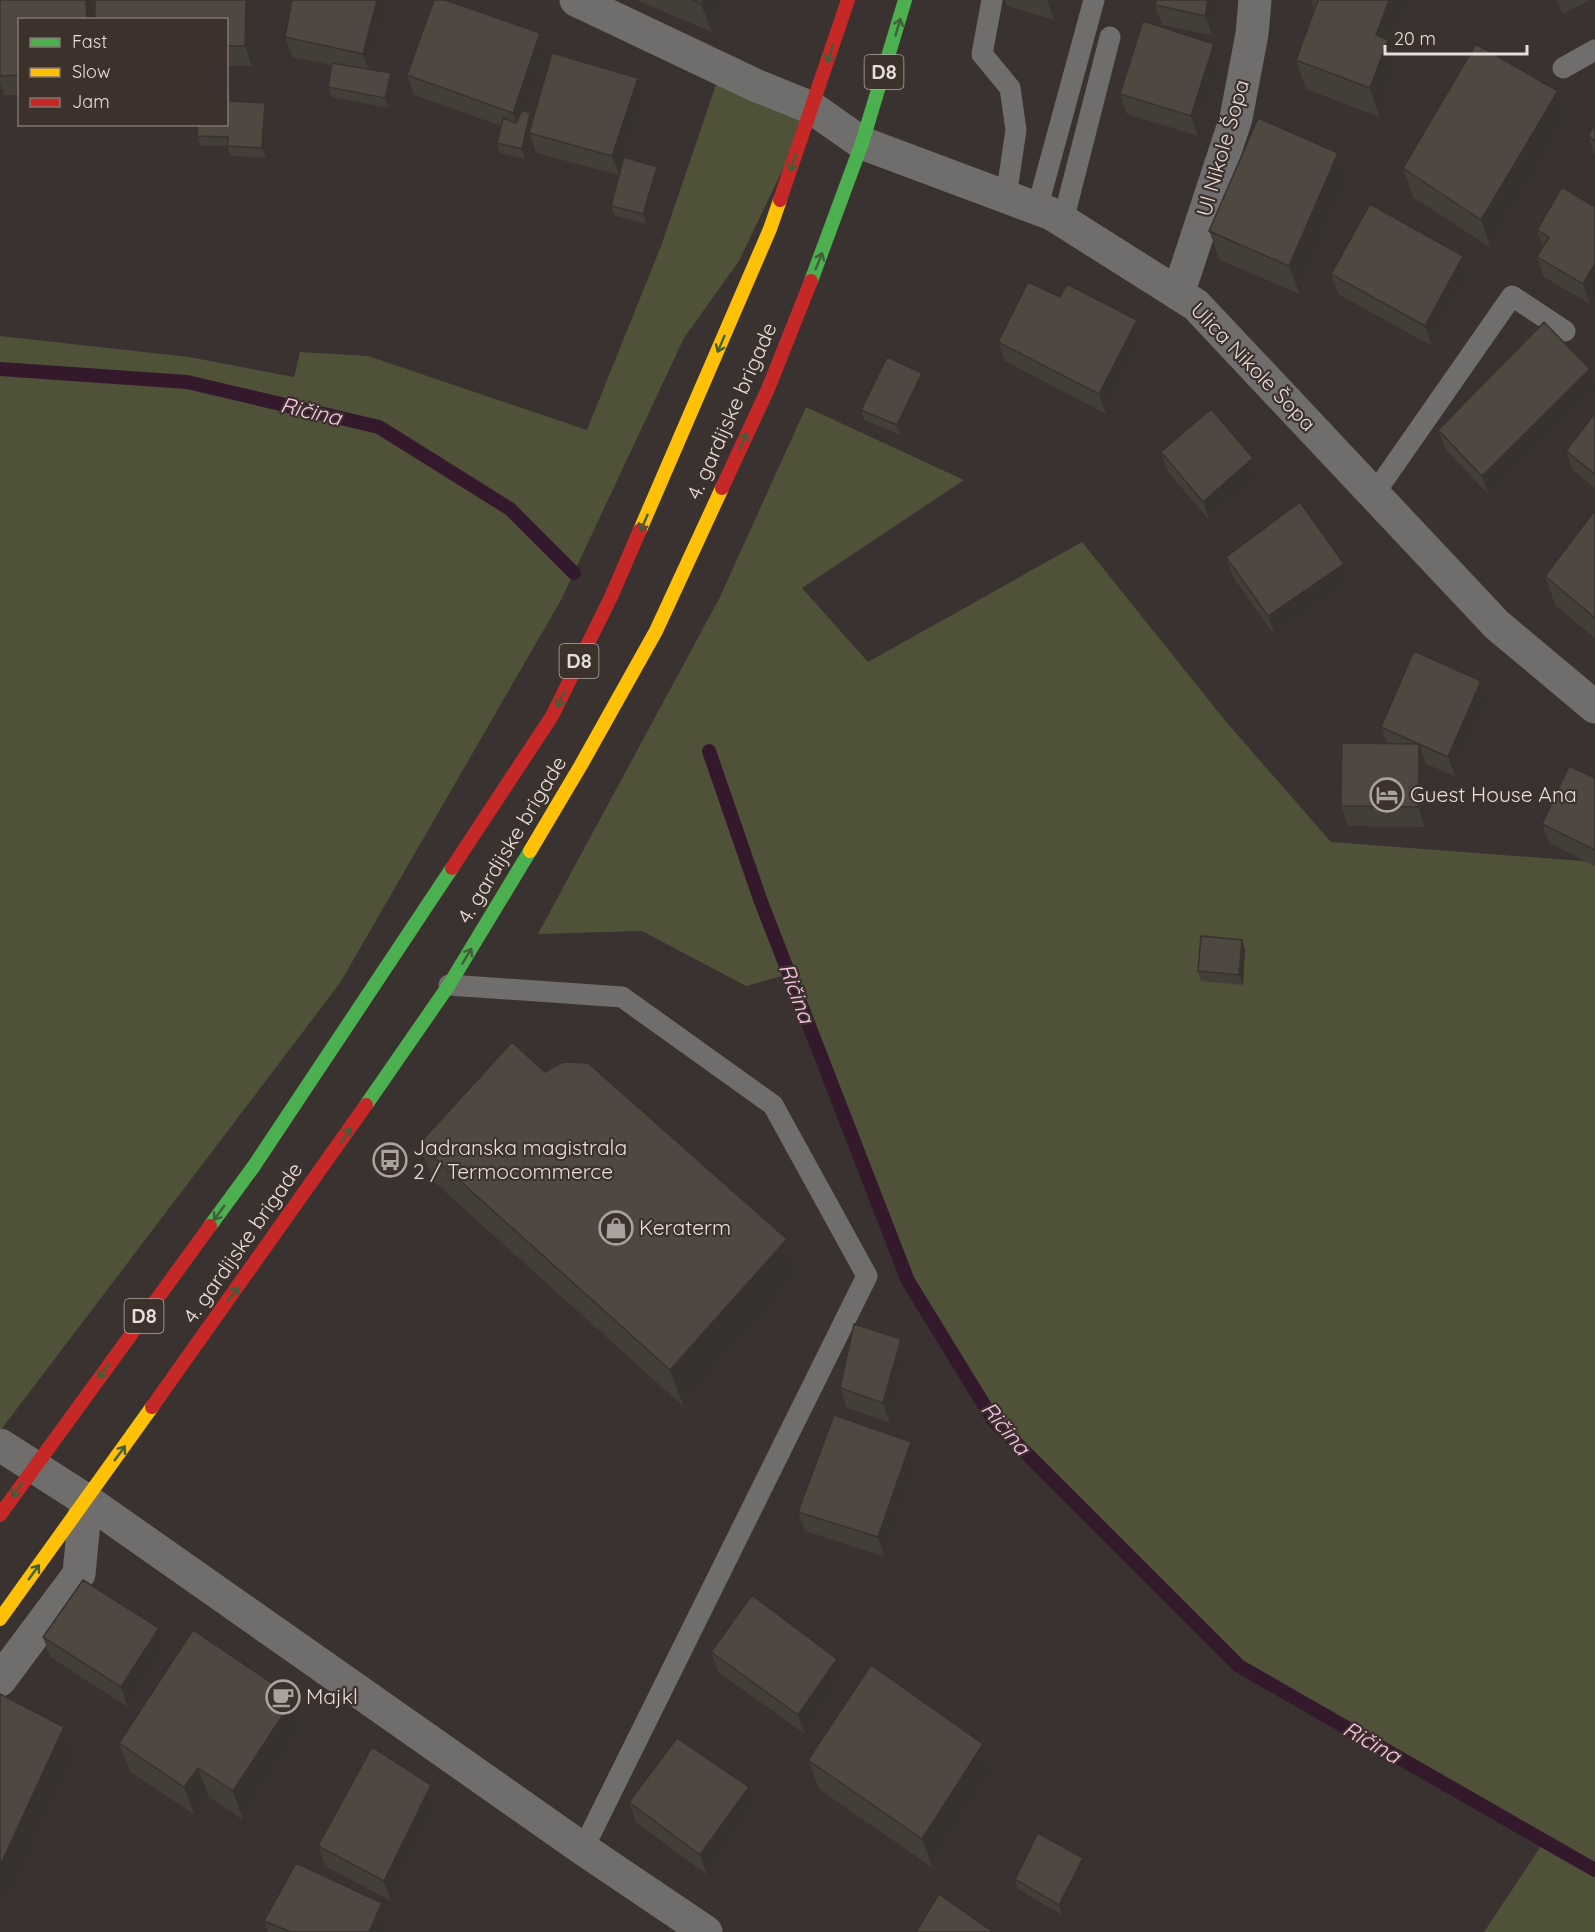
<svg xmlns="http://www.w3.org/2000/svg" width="1595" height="1932" viewBox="0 0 1595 1932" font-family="Quicksand,sans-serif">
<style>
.green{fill:#4f5138}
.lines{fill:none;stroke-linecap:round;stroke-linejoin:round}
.stream{stroke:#34192c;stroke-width:14}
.lane{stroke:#706d6d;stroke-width:21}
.street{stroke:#706d6d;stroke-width:33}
.fast{stroke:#4caf50;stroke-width:14}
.slow{stroke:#ffc107;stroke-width:14}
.jam{stroke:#c62828;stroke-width:14}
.wall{fill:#443e38}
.shaded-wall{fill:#37322e}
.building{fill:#4f4841;stroke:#37322e;stroke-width:1.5}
.oneway{stroke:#425d39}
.labels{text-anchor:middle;stroke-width:4.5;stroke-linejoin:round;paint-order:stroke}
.shield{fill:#3d312c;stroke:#b3aaa6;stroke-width:1.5}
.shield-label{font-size:20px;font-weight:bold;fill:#e5deda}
.street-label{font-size:21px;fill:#e5deda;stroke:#3d312c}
.poi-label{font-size:21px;fill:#e5deda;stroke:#3d312c;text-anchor:start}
.water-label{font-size:22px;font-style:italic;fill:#fec4ed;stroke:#3d312c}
</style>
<rect width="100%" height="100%" fill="#393230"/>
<path class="green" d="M721 70 812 108 739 261 684 338 561 600 340 983 0 1431V336L189 357 294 377 300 352 368 356 587 430 661 246Z
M806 407 964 480 802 588 868 662 1082 542 1228 724 1331 842 1595 862V1932H1484L1545 1840 1239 1666 994 1421 908 1281 789 974 746 986 642 931 538 934 720 597Z"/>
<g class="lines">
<path class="stream" d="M0 369 187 382 379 427 510 509 574 573
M709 751 760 899 908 1281 994 1421 1239 1666 1595 1870"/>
<path class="lane" d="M992 0 982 54 1010 88 1016 130 1006 197
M1563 68 1595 50
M1037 209 1094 0
M1063 221 1110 37
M1374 494 1512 296 1565 331
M449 985 622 997 773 1105 867 1276 583 1849"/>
<path class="street" d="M576 0 755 85 812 108 862 143 1052 214 1196 305 1497 625 1595 707
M1178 294 1236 118 1252 34 1255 0
M0 1445 86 1500 583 1849 706 1932
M0 1680 79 1574 86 1500"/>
<path class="fast" d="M811 281 862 143 905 0
M366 1105 449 985 530 851
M210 1226 254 1166 452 868"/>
<path class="slow" d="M640 530 770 229 780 200
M530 851 581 765 656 631 722 488
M0 1619 152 1407"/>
<path class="jam" d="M780 200 848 0
M722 488 768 389 811 281
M452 868 552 716 611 597 640 530
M152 1407 366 1105
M0 1515 210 1226"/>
</g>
<path class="wall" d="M0 0H90L93 10 94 20H20V95H4L0 84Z
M95 0H254L252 66H226V20Z
M389 0 371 70 394 83 389 108 332 97 328 87 331 65 292 57 285 37Z
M636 0H726L712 32Z
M1005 0H1060L1054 20 1007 6Z
M1150 0H1220L1212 35 1162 25 1155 5 1156 1Z
M1311 0H1410L1391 50 1398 68 1380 117 1306 89 1296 60 1314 9Z
M1556 0H1590L1563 14Z
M540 33 547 53 527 112 533 120 645 97 625 157 657 167 661 177 647 224 615 216 611 206 619 175 536 153 531 137 525 159 500 153 497 143 501 126 414 95 407 75Z
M1214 44 1221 64 1198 136 1127 114 1120 94Z
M1558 91 1569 120 1491 248 1413 197 1403 168Z
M233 102 265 103 269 113 266 158 230 156 227 146H201L197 136Z
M1595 124V156L1588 136Z
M1348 181 1300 294 1220 260 1209 231Z
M1595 207 1590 304 1544 277 1537 257 1543 247 1537 230Z
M1331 274 1470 276 1432 346 1338 294Z
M1544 322 1489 495 1446 450 1438 430Z
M1144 340 1106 414 1005 361 998 342Z
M925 383 901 435 864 420 861 410Z
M1595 413V488L1573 470 1566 451Z
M1161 452 1253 458 1260 478 1210 521 1168 472Z
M1595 510V638L1555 605 1545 576Z
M1226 557 1344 564 1352 584 1275 636 1233 577Z
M1481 681 1489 700 1455 776 1426 764 1425 827 1348 826 1341 806 1387 744 1381 727Z
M1595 778V866L1549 843 1542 824Z
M1242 940 1245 950 1243 985 1201 981 1198 971Z
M419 1144 787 1239 800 1275 684 1407 433 1181Z
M901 1339 908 1359 890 1423 847 1408 840 1388Z
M919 1461 885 1557 805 1531 798 1512Z
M43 1637 166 1648 128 1707 50 1657Z
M711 1652 844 1679 805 1734 718 1672Z
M305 1727 243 1820 209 1797 195 1815 130 1772 119 1743Z
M983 1744 993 1772 933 1868 819 1789 808 1760Z
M431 1785 438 1805 391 1901 325 1866 318 1846Z
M629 1802 756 1807 707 1875 636 1822Z
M1083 1858 1086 1869 1062 1915 1018 1889 1015 1879Z
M264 1921 389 1923 385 1932H268Z"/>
<path class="shaded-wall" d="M86 0H90L93 10 94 20H87Z
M246 0H254L252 66 245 46Z
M377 0H389L370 74 363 54Z
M703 0H726L712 32 701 4Z
M1047 0H1060L1054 20Z
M1208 0H1220L1212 35 1205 16Z
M1389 0H1410L1391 50 1398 68 1380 117 1370 88 1376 35Z
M540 33 547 53 520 133 513 113Z
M1214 44 1221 64 1198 136 1191 116Z
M391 73 394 83 389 108 385 98Z
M638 78 645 97 619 175 612 156Z
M1558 91 1569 120 1491 248 1481 220Z
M265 103 269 113 266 158 262 148Z
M530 113 534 123 529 133 531 137 525 159 522 149Z
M1338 153 1348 181 1300 294 1289 266Z
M657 167 661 177 647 224 643 214Z
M1463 256 1470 276 1432 346 1425 326Z
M1595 264V296L1590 304 1583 284Z
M1137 320 1144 340 1106 414 1099 394Z
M1590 369 1595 383V391L1489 495 1482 476Z
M922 373 925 383 901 435 897 425Z
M1253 458 1260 478 1210 521 1203 502Z
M1344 564 1352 584 1275 636 1268 616Z
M1481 681 1489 700 1455 776 1448 757Z
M1419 744 1426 764 1425 827 1418 807Z
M1242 940 1245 950 1243 985 1239 975Z
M787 1239 800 1275 684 1407 670 1370Z
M901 1339 908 1359 890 1423 883 1403Z
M911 1442 919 1461 885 1557 878 1537Z
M159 1628 166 1648 128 1707 121 1687Z
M837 1659 844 1679 805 1734 798 1715Z
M294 1698 305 1727 243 1820 233 1791Z
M64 1727 75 1756 0 1917V1866Z
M983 1744 993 1772 933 1868 922 1839Z
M198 1768 209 1797 195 1815 184 1787Z
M431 1785 438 1805 391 1901 384 1881Z
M749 1787 756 1807 707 1875 700 1855Z
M1083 1858 1086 1869 1062 1915 1059 1905Z
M382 1903 389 1923 385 1932H369Z"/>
<path class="building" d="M0 0H86L87 20H20V75L0 76Z
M95 0H246L245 46H226V20H95Z
M292 0H377L363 54 285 37Z
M434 0H445L540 33 513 113 407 75Z
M693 0H703L701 4Z
M1156 0H1208L1205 16 1155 5Z
M1318 0H1389L1376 35 1388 40 1370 88 1296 60Z
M1143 21 1214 44 1191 116 1120 94Z
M1476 44 1558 91 1481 220 1403 168Z
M552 53 638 78 612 156 529 133Z
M332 63 391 73 385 98 328 87Z
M226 94H231L230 101 265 103 262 148 227 146 228 137 197 136 198 124H226Z
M522 110 530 113 522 149 497 143 503 118 516 123Z
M1258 118 1338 153 1289 266 1209 231Z
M1595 124V141L1588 136Z
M624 157 657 167 643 214 611 206Z
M1562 187 1595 207V264L1583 284 1537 257 1549 237 1537 230Z
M1370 204 1463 256 1425 326 1331 274Z
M1028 282 1060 297 1067 284 1137 320 1099 394 998 342Z
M1544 322 1590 369 1482 476 1438 430Z
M887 357 922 373 897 425 861 410Z
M1211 409 1253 458 1203 502 1161 452Z
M1595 413V474L1566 451Z
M1300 502 1344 564 1268 616 1226 557Z
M1595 510V618L1545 576Z
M1414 651 1481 681 1448 757 1381 727Z
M1342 743 1419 744 1418 807 1341 806Z
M1569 766 1595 778V850L1542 824Z
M1201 936 1242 940 1239 975 1198 971Z
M512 1042 545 1072 563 1062 588 1063 787 1239 670 1370 419 1144Z
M854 1324 901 1339 883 1403 840 1388Z
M834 1415 911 1442 878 1537 798 1512Z
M83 1580 159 1628 121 1687 43 1637Z
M752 1595 837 1659 798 1715 711 1652Z
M193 1630 294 1698 233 1791 198 1768 184 1787 119 1743Z
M871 1665 983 1744 922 1839 808 1760Z
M0 1694 64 1727 0 1866Z
M677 1738 749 1787 700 1855 629 1802Z
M372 1747 431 1785 384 1881 318 1846Z
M1038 1833 1083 1858 1059 1905 1015 1879Z
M296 1863 382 1903 369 1932H291L264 1921Z
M939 1894 993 1932H916Z"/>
<defs><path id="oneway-shaft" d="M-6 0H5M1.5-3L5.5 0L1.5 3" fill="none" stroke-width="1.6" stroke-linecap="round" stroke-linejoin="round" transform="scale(1.5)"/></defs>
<g class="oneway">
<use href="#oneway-shaft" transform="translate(898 27) rotate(-73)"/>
<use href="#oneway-shaft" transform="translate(830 54) rotate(108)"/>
<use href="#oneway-shaft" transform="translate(793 163) rotate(109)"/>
<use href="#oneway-shaft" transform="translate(819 261) rotate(-68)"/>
<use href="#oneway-shaft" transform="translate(721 344) rotate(113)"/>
<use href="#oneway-shaft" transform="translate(743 441) rotate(-65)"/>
<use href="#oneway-shaft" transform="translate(644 523) rotate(113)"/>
<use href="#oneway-shaft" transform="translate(561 699) rotate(116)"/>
<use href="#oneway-shaft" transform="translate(467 956) rotate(-59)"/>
<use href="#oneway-shaft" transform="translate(346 1135) rotate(-55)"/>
<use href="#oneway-shaft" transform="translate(219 1213) rotate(126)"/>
<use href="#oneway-shaft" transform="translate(233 1294) rotate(-55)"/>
<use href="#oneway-shaft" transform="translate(104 1371) rotate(126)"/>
<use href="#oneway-shaft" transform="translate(120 1453) rotate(-54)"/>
<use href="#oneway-shaft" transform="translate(17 1490) rotate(125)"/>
<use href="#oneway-shaft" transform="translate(34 1572) rotate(-54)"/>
</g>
<defs>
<symbol id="hotel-ring" viewBox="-11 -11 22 22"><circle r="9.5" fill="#3d312c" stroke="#a9a29e" stroke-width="1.5"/><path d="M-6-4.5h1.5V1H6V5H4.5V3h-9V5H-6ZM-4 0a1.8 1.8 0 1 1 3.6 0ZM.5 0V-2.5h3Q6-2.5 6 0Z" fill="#a9a29e"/></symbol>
<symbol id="bus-ring" viewBox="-11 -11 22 22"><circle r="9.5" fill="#3d312c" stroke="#a9a29e" stroke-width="1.5"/><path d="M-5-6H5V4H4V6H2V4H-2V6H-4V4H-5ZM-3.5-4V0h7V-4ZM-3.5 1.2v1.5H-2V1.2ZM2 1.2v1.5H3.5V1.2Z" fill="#a9a29e"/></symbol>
<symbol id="shop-ring" viewBox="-11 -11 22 22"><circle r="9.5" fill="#3d312c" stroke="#a9a29e" stroke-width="1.5"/><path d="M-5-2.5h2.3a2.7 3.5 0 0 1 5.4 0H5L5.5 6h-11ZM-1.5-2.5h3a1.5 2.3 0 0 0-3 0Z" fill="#a9a29e"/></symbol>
<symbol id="cafe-ring" viewBox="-11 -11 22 22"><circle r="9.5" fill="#3d312c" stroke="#a9a29e" stroke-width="1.5"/><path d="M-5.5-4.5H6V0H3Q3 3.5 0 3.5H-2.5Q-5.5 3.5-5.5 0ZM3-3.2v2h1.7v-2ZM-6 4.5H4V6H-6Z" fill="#a9a29e"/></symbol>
</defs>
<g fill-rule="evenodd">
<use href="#hotel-ring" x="1368" y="776" width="38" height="38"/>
<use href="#bus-ring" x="371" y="1141" width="38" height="38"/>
<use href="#shop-ring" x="597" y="1209" width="38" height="38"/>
<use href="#cafe-ring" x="264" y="1678" width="38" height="38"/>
</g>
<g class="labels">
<g class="shield">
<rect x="864.5" y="55" width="39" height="34" rx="4.5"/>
<rect x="559.5" y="644" width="39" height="34" rx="4.5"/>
<rect x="124.5" y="1299" width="39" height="34" rx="4.5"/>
</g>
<g class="shield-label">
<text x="884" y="79">D8</text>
<text x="579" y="668">D8</text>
<text x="144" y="1323">D8</text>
</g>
<g class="street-label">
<text transform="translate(1223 148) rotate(-74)" y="7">Ul Nikole Šopa</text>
<text transform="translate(1253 367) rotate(46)" y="7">Ulica Nikole Šopa</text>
<text transform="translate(732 411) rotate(-66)" y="7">4. gardijske brigade</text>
<text transform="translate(512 840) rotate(-59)" y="7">4. gardijske brigade</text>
<text transform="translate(243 1243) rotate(-55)" y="7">4. gardijske brigade</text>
</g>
<g class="poi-label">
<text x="1410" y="802">Guest House Ana</text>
<text x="413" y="1155">Jadranska magistrala<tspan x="413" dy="24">2 / Termocommerce</tspan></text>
<text x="639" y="1235">Keraterm</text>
<text x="306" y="1704">Majkl</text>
</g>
<g class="water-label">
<text transform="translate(311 411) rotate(13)" y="8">Ričina</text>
<text transform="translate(797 993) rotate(69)" y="8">Ričina</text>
<text transform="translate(1006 1428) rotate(50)" y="8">Ričina</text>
<text transform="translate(1372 1742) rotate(30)" y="8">Ričina</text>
</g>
</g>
<rect x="18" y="18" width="210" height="108" fill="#3d312c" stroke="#807672" stroke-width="1.5"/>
<rect x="30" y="38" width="30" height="9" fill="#4caf50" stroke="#807672" stroke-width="1.5"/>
<text x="72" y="48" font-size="18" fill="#e5deda">Fast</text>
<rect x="30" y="68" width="30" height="9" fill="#ffc107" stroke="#807672" stroke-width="1.5"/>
<text x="72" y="78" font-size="18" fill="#e5deda">Slow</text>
<rect x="30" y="98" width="30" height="9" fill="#c62828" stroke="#807672" stroke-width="1.5"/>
<text x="72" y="108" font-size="18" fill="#e5deda">Jam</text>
<path d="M1385 45v9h142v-9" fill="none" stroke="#e5deda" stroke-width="3"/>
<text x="1394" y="45" font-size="18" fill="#e5deda" stroke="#3d312c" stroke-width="4.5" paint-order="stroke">20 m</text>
</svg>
